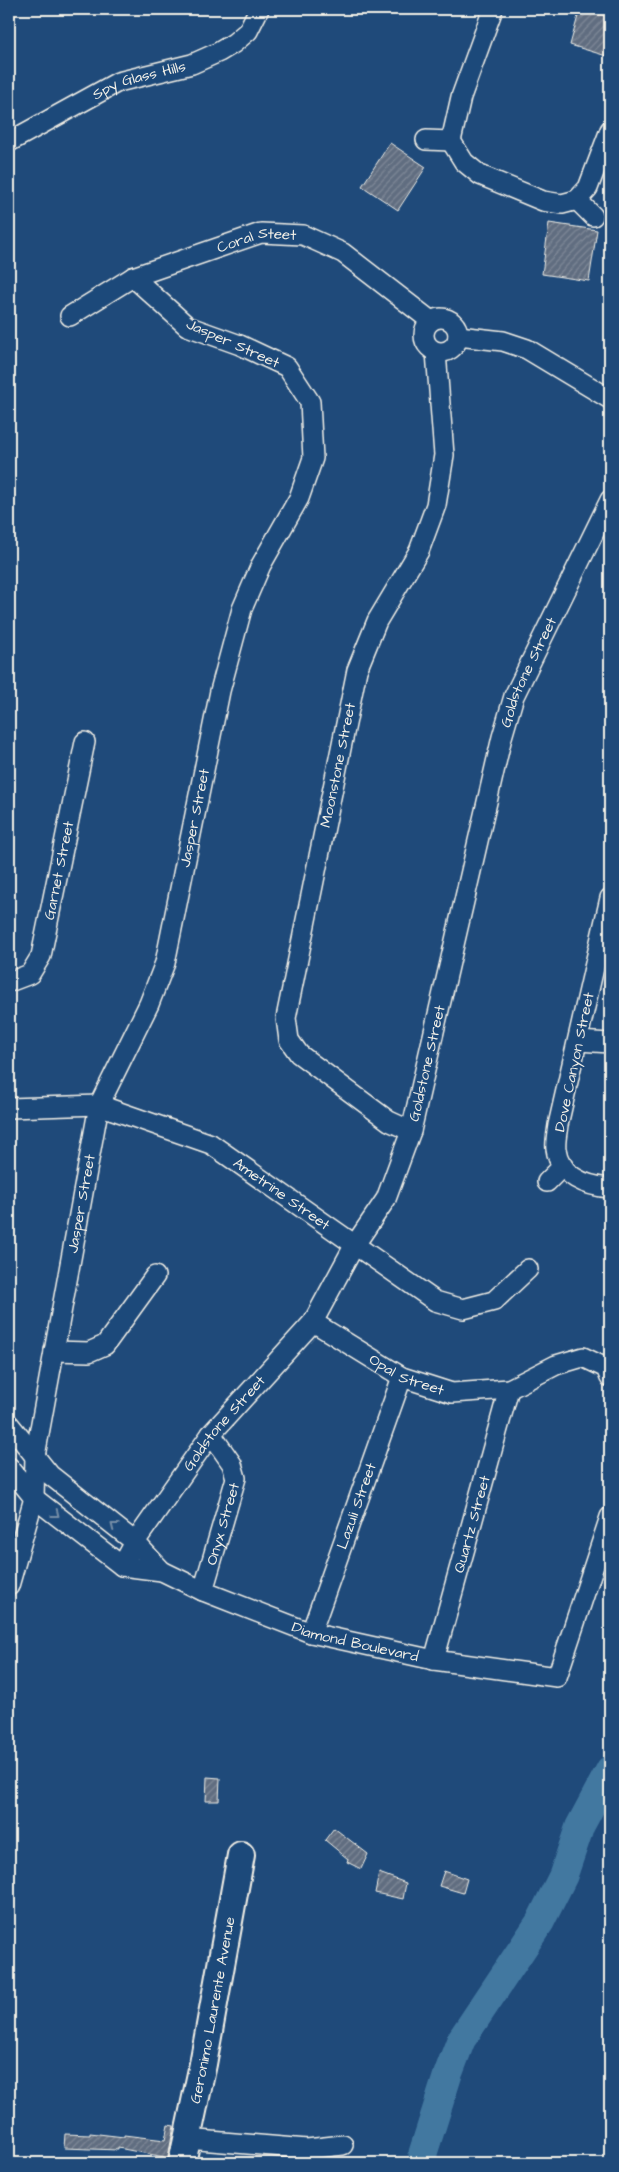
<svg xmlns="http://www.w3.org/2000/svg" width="619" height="2172" viewBox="0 0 619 2172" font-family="'Architects Daughter',sans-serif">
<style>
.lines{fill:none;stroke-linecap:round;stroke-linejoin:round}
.river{stroke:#4378a0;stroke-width:29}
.building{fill:url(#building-hatch);stroke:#f4f1e8}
.street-casing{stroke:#f4f1e8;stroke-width:22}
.secondary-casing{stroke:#f4f1e8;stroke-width:30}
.street{stroke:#1f4a7a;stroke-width:19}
.secondary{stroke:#1f4a7a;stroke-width:26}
.oneway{stroke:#748da6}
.labels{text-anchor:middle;stroke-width:4;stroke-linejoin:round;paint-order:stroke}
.street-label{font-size:15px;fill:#f4f1e8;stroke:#1f4a7a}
</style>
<defs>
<pattern id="building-hatch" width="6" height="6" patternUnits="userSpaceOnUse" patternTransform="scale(1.25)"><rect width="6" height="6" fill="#606d80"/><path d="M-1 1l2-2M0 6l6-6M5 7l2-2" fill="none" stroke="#7f8998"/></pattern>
</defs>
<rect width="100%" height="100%" fill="#1f4a7a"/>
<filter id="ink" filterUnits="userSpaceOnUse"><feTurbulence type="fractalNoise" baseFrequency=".02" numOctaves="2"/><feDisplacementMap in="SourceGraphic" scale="10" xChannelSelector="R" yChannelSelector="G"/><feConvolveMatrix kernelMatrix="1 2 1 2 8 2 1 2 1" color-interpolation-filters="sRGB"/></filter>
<g filter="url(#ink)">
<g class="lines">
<path class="river" d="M423 2163V2153L448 2074 461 2040 540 1922 563 1876 580 1826 610 1770"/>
</g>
<path class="building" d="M580 9 610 17V57L570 45Z
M390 143 426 167 398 210 362 186Z
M549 223 597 230 589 281 542 274Z
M207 1777 220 1778 219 1801H206Z
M334 1828 368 1854 361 1869 347 1862 348 1859 325 1840Z
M444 1871 467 1879 463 1893 439 1886Z
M379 1873 406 1883 403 1899 375 1893Z
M168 2125 174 2126 167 2162H164V2157L118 2148V2150L64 2148 65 2134 90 2135V2133L124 2137V2135L165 2140Z"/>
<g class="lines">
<defs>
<g id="street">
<path d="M493 9 461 97 451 141 464 162 480 175 543 201 562 204 577 200 588 188 610 130"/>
<path d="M426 140 451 141"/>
<path id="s1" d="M9 142 118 82 192 64 219 52 234 43 248 31 259 9"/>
<path d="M577 200 593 216"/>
<path id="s2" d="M70 316 133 277 261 233 303 235 343 253 431 321"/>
<circle cx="441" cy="335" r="17"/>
<path d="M458 336 503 341 527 349 610 399"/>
<path d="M610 898 558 1125C557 1133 555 1142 556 1149 560 1177 587 1186 610 1188"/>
<path id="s3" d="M9 982 30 974 41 956 85 742"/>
<path d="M578 1041 610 1043"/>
<path id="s4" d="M9 1108 99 1105 211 1144 435 1301 463 1309 494 1301 528 1269"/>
<path id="s5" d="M411 1131 389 1121 299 1054 289 1040 286 1018 357 670 377 621 419 551 436 505 444 455 436 352"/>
<path d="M547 1182 563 1166"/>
<path id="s6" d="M313 1322 402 1377 452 1393 509 1389 556 1365 583 1357 606 1368 610 1378"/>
<path d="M54 1351 89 1352 105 1345 155 1276"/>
<path d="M9 1424 50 1475 135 1542 162 1571"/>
<path id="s7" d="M9 1467 34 1498 122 1566 162 1571 203 1591 311 1633 434 1660 557 1677 610 1517"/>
<path id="s8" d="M122 1566 135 1542 211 1434 313 1322 354 1246 386 1199 411 1131 502 737 514 696 610 500"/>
<path id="s9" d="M9 1586 34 1498 35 1456 99 1105 149 1004 165 963 220 691 242 609 261 565 299 498 313 458 310 402 287 367 240 345 187 326 133 277"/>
<path id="s10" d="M203 1591 236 1478 232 1464 211 1434"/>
<path id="s11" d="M311 1633 402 1377"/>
<path id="s12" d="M434 1660 509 1389"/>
<path d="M187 2139 307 2149 343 2145"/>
</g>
<g id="secondary">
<path id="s13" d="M182 2163 203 2064 241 1855"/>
</g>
</defs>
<use href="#street" class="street-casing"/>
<use href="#secondary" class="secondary-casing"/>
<use href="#street" class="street"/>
<use href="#secondary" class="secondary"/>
</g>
<defs><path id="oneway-chevron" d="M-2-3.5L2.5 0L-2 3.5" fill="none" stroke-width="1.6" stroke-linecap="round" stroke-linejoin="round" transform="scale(1.25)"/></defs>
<g class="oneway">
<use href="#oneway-chevron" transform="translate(56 1514) rotate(38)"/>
<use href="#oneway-chevron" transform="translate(114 1526) rotate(-142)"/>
</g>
</g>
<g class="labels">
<g class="street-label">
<text dy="5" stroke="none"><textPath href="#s1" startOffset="145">Spy Glass Hills</textPath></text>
<text dy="5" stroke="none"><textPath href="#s2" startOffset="204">Coral Steet</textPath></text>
<text transform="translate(233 343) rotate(24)" y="5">Jasper Street</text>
<text dy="5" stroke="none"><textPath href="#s8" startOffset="1001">Goldstone Street</textPath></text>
<text dy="5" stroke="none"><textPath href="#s5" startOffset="434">Moonstone Street</textPath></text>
<text dy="5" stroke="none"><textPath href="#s9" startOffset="795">Jasper Street</textPath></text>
<text dy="5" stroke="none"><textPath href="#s3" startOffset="131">Garnet Street</textPath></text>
<text transform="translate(574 1062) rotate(-78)" y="5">Dove Canyon Street</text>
<text dy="5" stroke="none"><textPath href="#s8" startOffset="596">Goldstone Street</textPath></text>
<text dy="5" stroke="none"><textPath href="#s4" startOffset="295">Ametrine Street</textPath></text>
<text dy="5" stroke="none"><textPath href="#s9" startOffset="390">Jasper Street</textPath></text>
<text dy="5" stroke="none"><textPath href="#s6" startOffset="108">Opal Street</textPath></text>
<text dy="5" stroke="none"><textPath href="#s8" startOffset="176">Goldstone Street</textPath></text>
<text dy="5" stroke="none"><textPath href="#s11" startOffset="135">Lazuli Street</textPath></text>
<text dy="5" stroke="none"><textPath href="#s10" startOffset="70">Onyx Street</textPath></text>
<text dy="5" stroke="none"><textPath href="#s12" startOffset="141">Quartz Street</textPath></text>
<text dy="5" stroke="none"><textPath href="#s7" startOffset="398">Diamond Boulevard</textPath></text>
<text dy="5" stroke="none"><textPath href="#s13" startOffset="156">Geronimo Laurente Avenue</textPath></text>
</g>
</g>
<rect width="619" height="2172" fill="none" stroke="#1f4a7a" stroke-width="30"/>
<rect x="15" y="15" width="589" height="2142" fill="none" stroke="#f4f1e8" stroke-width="2" filter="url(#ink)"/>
</svg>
